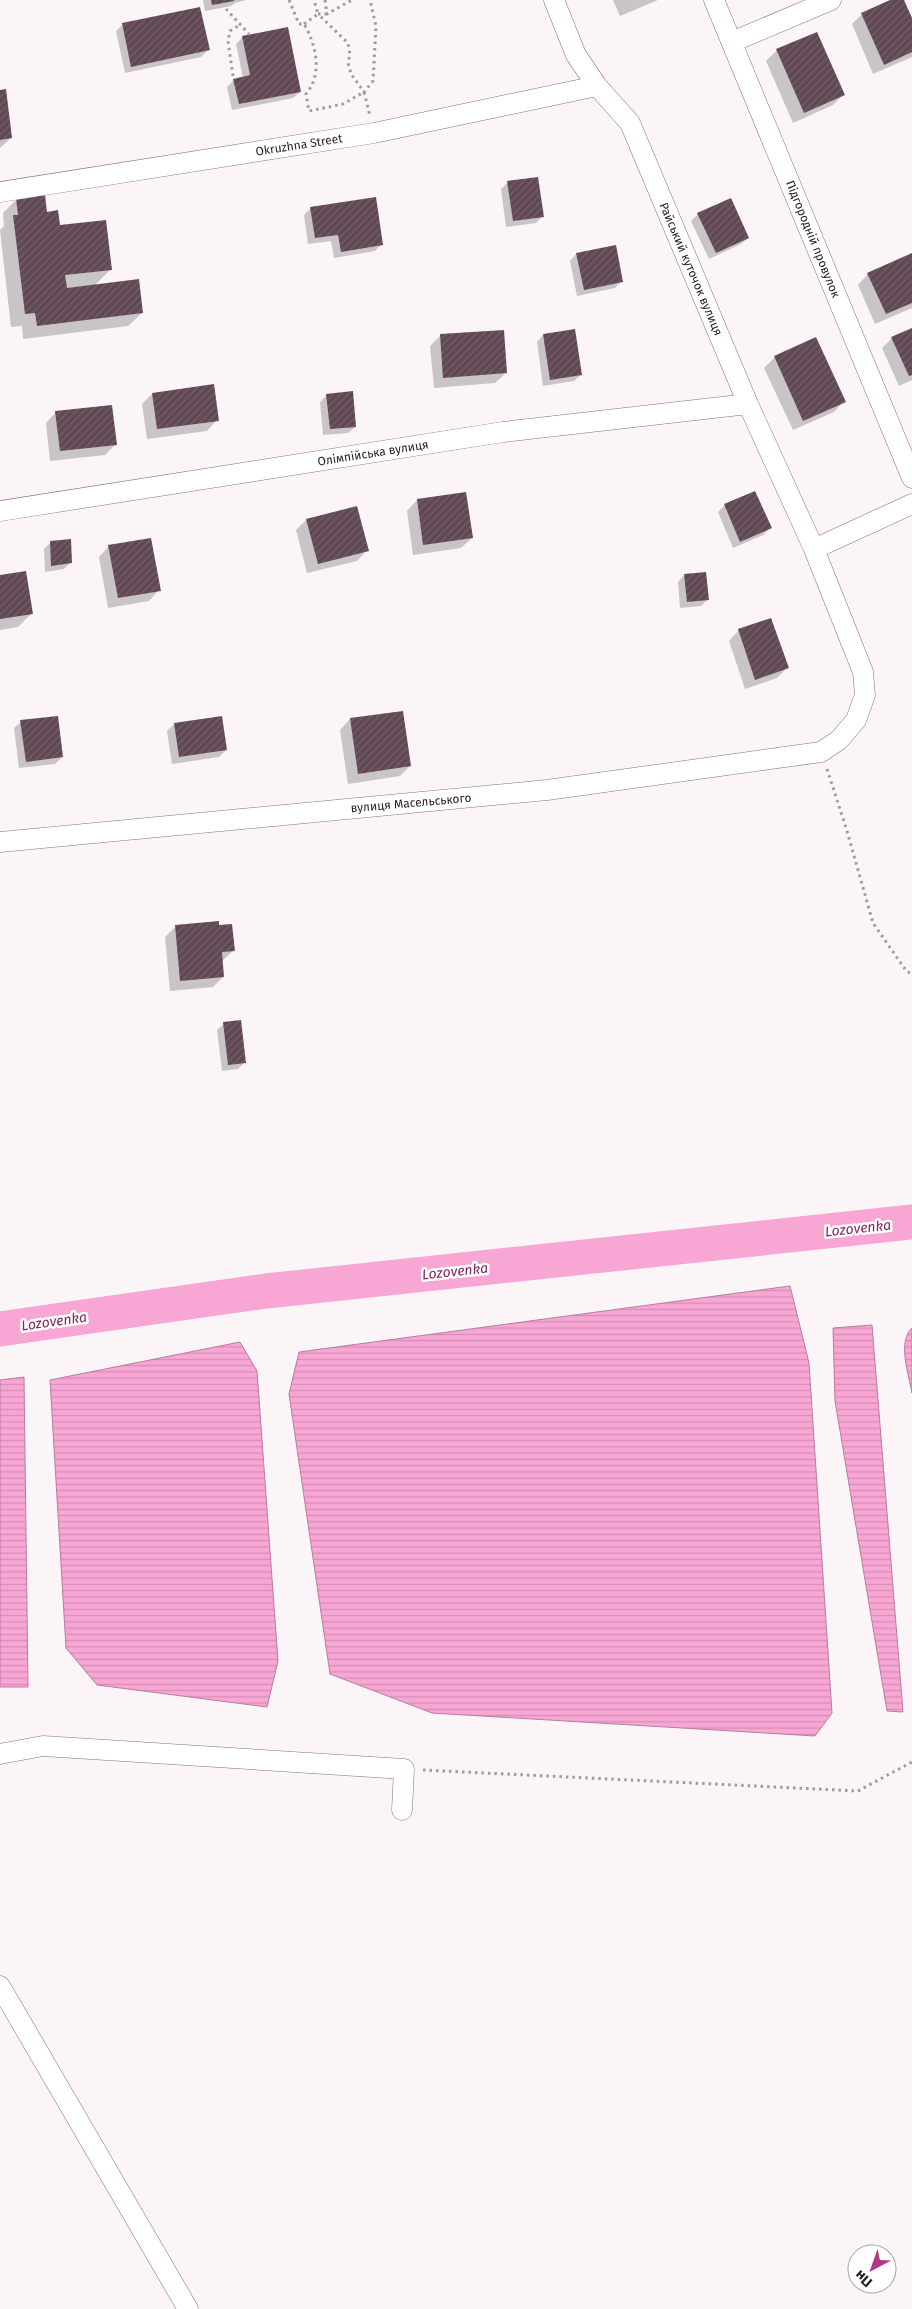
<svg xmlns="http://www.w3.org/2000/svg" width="912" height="2309" viewBox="0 0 912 2309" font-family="'Fira Sans',sans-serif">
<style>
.water{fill:url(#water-rules);stroke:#b97c9e}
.shadow{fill:#0003}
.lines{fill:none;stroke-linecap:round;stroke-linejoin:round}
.river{stroke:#f8a6d3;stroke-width:35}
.building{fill:url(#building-hatch)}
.minor-casing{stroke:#896e7c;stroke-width:21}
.path{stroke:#a2999d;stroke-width:3;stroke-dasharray:2.5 4;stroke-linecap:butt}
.minor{stroke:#fff;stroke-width:20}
.labels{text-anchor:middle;stroke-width:5;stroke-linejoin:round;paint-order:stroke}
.street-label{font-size:12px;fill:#261b21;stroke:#fff}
.water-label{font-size:14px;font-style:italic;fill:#832660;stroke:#fff}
</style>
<defs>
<pattern id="water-rules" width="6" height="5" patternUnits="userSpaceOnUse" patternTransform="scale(1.25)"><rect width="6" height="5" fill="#f8a6d3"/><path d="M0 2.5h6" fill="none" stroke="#d48eb5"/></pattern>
<pattern id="building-hatch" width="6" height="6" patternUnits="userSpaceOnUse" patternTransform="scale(1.25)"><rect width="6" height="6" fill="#614855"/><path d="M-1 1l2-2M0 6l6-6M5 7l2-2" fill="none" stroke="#745f6a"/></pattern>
</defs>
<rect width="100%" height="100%" fill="#fcf5f8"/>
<path class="water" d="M790 1286 809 1363 832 1713 815 1736 432 1713 330 1674 289 1394 299 1352Z
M872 1325 903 1712 887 1711 835 1401 833 1328Z
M912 1328V1393C909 1375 897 1342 912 1328Z
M240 1342 257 1371 278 1661 267 1707 97 1685 66 1648 50 1380Z
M24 1377 28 1687H0V1380Z"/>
<path class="shadow" d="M203 0H246L235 3 231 6 205 11Z
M613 0H658L620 16Z
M893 0H903L912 21V57L873 74 852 24 862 14Z
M123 24 208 50 201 57 125 73 116 31Z
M816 33 843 95 833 105 793 123 766 61 777 50Z
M243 37 300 92 293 98 232 110 227 87 234 80 243 78 236 44Z
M0 91 11 138 0 148Z
M507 183 543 216 536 223 506 227 501 189Z
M17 199 46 213 111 269 94 286 142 313 128 326 23 339 22 326 11 327 0 230 4 226 3 213Z
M311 208 382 244 375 251 334 258 331 241 308 244 304 215Z
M698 214 748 238 741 244 709 259 691 221Z
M576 254 622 281 615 288 577 296 570 261Z
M912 255V308L875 324 858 285 868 274Z
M912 329V380L899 386 882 348 892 338Z
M441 335 506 373 495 383 434 388 430 346Z
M543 335 581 375 574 381 543 386 537 342Z
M775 357 844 401 834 412 793 430 764 368Z
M152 394 217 420 207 431 147 439 142 404Z
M327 395 355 427 348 433 323 435 320 402Z
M56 412 116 444 105 455 50 461 46 423Z
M755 492 770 528 763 535 733 548 718 512 725 505Z
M417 500 472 538 461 548 413 555 407 511Z
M356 507 367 550 357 561 307 573 296 530 306 520Z
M51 542 71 562 64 569 45 572 44 549Z
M109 546 159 590 149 601 108 608 99 557Z
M684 575 708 599 701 606 680 608 678 582Z
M0 576 32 613 18 627 0 630Z
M739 630 787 668 777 678 745 689 729 641Z
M350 719 410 766 400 776 348 784 340 730Z
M21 722 62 757 55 764 19 768 14 728Z
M174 724 226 750 219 757 172 764 167 731Z
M176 926H218L234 950 222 961 223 977 213 987 170 991 165 937Z
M224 1024 245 1062 238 1069 222 1071 217 1030Z"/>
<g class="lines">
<path class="river" d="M0 1329 266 1291 912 1222"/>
</g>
<path class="building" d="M211 0H234V1L212 5Z
M890 0H904L912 18V52L884 65 861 13Z
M200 7 210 50 131 67 122 23Z
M288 27 301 92 239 104 233 79 250 75 242 36Z
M817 32 845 95 804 113 776 49Z
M6 89 12 138 0 140V90Z
M538 177 544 217 513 221 507 181Z
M45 195 47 212 58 210 60 225 106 220 112 270 65 275 67 288 139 279 143 313 37 326 35 313 25 314 13 215H18L16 198Z
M376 197 383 245 341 252 338 235 315 238 310 207Z
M731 198 749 238 716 253 697 213Z
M616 245 623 282 584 290 576 253Z
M912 253V303L886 314 867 273Z
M912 328V375L909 376 891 337Z
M575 329 582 375 550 380 543 334Z
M504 330 507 373 443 378 440 334Z
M816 337 846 402 803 421 774 356Z
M214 384 219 421 157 429 152 393Z
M353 391 356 427 330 429 326 394Z
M112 405 117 445 60 451 55 411Z
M755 491 772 528 740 542 724 504Z
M466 492 473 538 423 545 417 499Z
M357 506 369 551 318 564 306 519Z
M151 538 161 591 118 598 108 545Z
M71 539 72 563 51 566 50 541Z
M26 571 33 614 0 619V575Z
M706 572 709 600 687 602 684 574Z
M771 618 789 668 755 680 738 629Z
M403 711 411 766 358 774 350 718Z
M58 716 63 757 26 762 20 720Z
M222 716 227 750 179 757 174 723Z
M219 921V925L232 924 235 951 222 952 224 977 180 981 175 925Z
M241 1020 246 1063 228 1065 223 1022Z"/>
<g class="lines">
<defs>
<path id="minor" d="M714 0 912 478
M732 42 831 0
M0 192 374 133 597 86
M0 511 503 432 748 404
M814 549 912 504
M0 842 547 790 821 752 839 740 856 720 865 695 863 672 814 549 748 404 630 123 597 86 576 55 554 0
M0 1754 43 1746 404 1769 402 1810
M0 1986 188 2309"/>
</defs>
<use href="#minor" class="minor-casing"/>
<path class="path" d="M289 0 299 24H304C316 44 323 74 306 94L309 111 343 104 364 92 370 116
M325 0 327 14 352 0
M226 9 249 34
M327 14H318L348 43 350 54 348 63 351 74 364 92 373 81 376 26 370 0
M304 24 318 14 314 0
M233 76 228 41 230 31 241 24
M827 769 847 831 873 923 907 972 912 973
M423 1770 858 1791 912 1762"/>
<use href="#minor" class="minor"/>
</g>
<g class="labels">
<g class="street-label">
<text transform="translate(299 145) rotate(-9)" y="4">Okruzhna Street</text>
<text transform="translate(813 239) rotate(68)" y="4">Підгородній провулок</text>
<text transform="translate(691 269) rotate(67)" y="4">Райський куточок вулиця</text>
<text transform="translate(373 453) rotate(-9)" y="4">Олімпійська вулиця</text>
<text transform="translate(411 803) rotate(-5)" y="4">вулиця Масельського</text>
</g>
<g class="water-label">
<text transform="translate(858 1228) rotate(-6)" y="5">Lozovenka</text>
<text transform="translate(455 1271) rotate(-6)" y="5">Lozovenka</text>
<text transform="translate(54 1321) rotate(-8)" y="5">Lozovenka</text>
</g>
</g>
<g transform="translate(872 2269) rotate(221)"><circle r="24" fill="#ffffff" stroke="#a8a4a6"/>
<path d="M0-4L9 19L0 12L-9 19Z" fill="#b43786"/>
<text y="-8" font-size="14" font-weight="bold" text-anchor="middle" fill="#261b21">Пн</text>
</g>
</svg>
